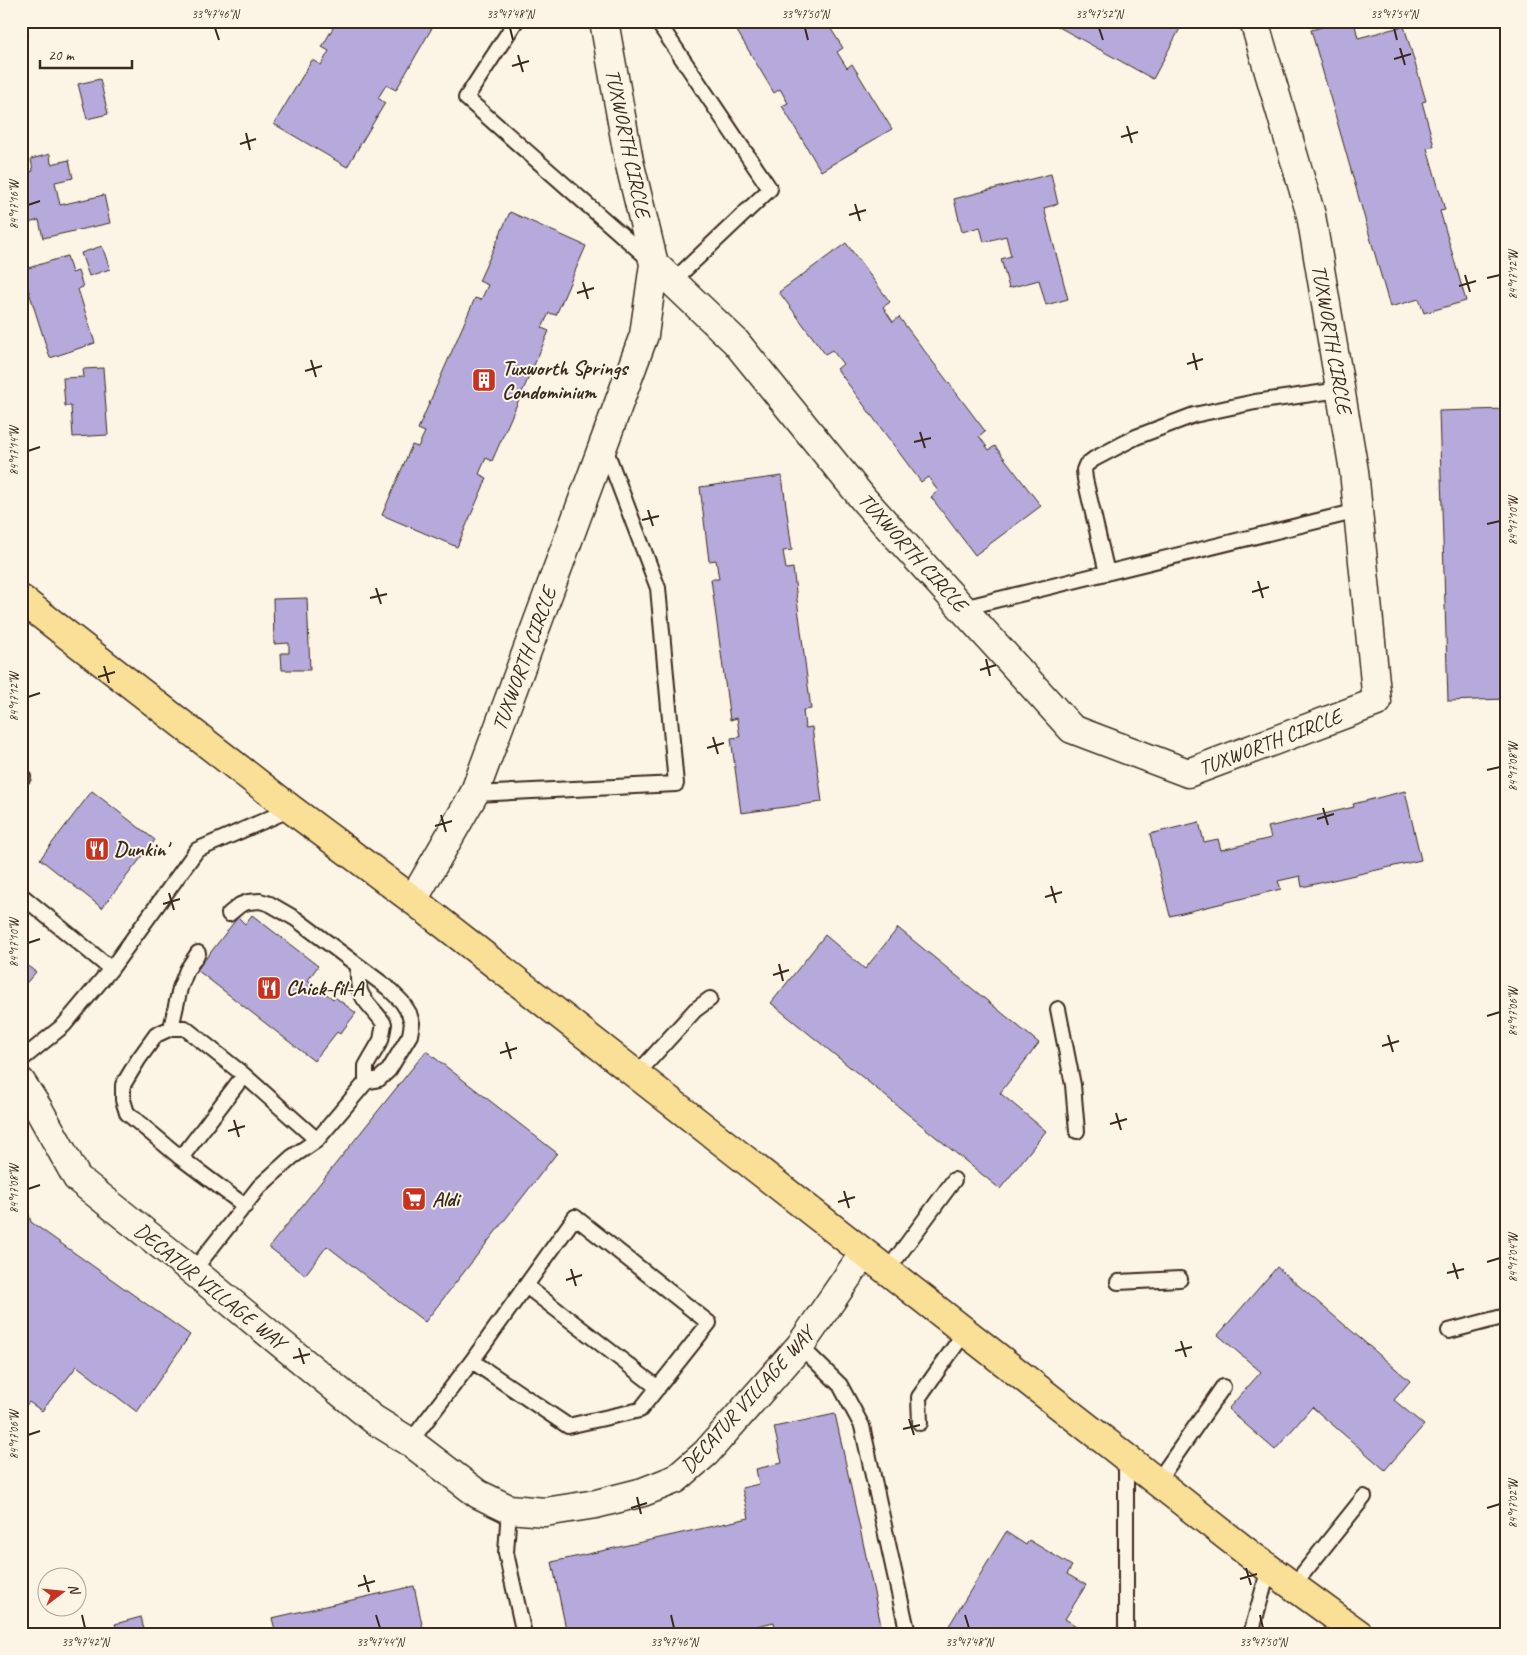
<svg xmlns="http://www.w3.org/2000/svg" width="1527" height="1655" viewBox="0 0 1527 1655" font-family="Caveat,sans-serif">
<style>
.building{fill:#b5aadb;stroke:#3b2a1e}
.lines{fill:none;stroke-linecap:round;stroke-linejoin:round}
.lane-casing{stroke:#3b2a1e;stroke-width:18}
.street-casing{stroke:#3b2a1e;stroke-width:31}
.highway-casing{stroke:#3b2a1e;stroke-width:31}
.lane{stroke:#fcf5e5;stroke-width:14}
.street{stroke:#fcf5e5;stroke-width:28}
.highway{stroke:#fadf96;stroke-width:28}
.ticks{fill:none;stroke:#3b2a1e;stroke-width:2}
.labels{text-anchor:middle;stroke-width:4;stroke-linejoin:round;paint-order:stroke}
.street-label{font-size:21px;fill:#3b2a1e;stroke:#fcf5e5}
.poi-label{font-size:21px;font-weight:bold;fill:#3b2a1e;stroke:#fcf5e5;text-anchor:start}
.neatline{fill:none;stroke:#3b2a1e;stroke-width:2}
.ticks-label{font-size:12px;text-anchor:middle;fill:#3b2a1e}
</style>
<rect width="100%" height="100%" fill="#fcf5e5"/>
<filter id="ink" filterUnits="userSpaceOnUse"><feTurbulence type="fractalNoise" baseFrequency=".02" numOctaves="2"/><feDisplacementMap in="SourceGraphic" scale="10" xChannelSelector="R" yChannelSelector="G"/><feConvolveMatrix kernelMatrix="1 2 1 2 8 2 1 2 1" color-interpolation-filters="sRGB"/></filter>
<g filter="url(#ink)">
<path class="building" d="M337 21H436L396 90 386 85 378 98 385 103 347 167 274 124 312 60 321 65 329 51 322 47Z
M731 21H826L843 48 837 52 847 68 852 64 892 129 821 171 782 106 788 103 780 89 774 93Z
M1048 21H1184L1153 79Z
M1343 21H1354L1358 38 1404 26 1426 101 1422 102 1434 146 1427 148 1445 210 1440 211 1466 301 1424 313 1419 299 1390 307 1311 30Z
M25 24 28 36 21 38V25Z
M100 79 108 114 87 119 78 84Z
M50 154 51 164 69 160 73 178 55 182 60 205 104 195 110 223 43 238 39 220 28 223 24 202 21 203V174L33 171 31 159Z
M1051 174 1058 204 1044 208 1068 299 1046 305 1039 280 1009 288 1001 259 1011 256 1006 236 984 242 980 227 962 232 954 199Z
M510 212 586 246 556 315 549 313 542 328 549 331 492 461 486 458 479 474 487 478 457 547 382 515 412 445 418 447 425 432 418 429 475 298 481 300 488 285 479 281Z
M846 243 890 302 883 307 893 322 899 317 985 431 979 436 989 450 995 446 1041 506 975 555 931 497 938 491 928 477 921 482 837 369 843 364 832 350 825 354 779 292Z
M102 246 110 269 89 276 81 253Z
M67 256 72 273 78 271 83 287 78 289 95 343 50 358 22 270Z
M103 368 108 435 73 437 71 406H65L63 378 84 377 83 369Z
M1506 409V699L1448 701 1439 411Z
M782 476 792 550 783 551 786 569 793 568 811 709 803 710 805 728 812 727 822 802 741 813 731 738 740 737 737 718 730 720 711 579H719L716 560 709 561 700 487Z
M307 598 310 670H282L281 653H289V643L274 644 273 599Z
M92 791 155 840 102 908 40 859Z
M1405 791 1421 860 1302 887 1300 876 1278 881 1281 889 1170 916 1150 834 1199 822 1204 842 1218 839 1221 850 1271 838 1268 827 1354 807 1353 804Z
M252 915 318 966 308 980 333 999 335 997 356 1013 340 1034 337 1032 314 1061 197 970 238 917 245 924Z
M898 928 1039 1043 1000 1093 1046 1131 1000 1189 771 1003 825 935 865 969Z
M21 961 36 972 21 989Z
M426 1051 557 1153 425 1322 327 1246 305 1275 269 1247Z
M21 1190 31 1222 190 1335 137 1412 77 1366 42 1411 29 1402 21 1411Z
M1277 1267 1410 1381 1394 1400 1424 1425 1385 1470 1312 1407 1275 1450 1228 1409 1261 1372 1218 1335Z
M835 1414 883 1634H776L774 1622 723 1634H567L552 1562 749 1518 742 1488 759 1484 756 1469 782 1463 774 1427Z
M1006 1532 1026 1545 1029 1540 1072 1566 1067 1574 1086 1585 1065 1619 1086 1632V1634H944Z
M414 1586 424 1634H276L272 1618Z
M141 1617 144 1630 150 1628 151 1634H118L115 1624Z"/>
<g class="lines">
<defs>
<path id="lane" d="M516 21 466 98 650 260
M657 21 770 189 673 281
M1107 573 1085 479 1084 470 1086 465 1094 459 1136 437 1194 415 1255 402 1340 390
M963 608 1358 511
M21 776 23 777 21 779
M474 794 676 784 658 588 605 448
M21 895 111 969
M229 914 240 905 248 902 260 901 270 904 296 919 388 988 402 1002 409 1013 412 1023 410 1035 389 1070 379 1079 366 1082
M1058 1009 1073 1085 1077 1131
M171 1028 180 988 187 970 198 953
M21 1060 64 1025 111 969 197 850 291 809
M636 1075 695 1010 710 999
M181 1158 244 1075
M245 1206 181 1158 127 1113 123 1100V1085L138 1060 156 1035 171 1028H185L244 1075 317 1140
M193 1271 259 1187 292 1157 317 1140 366 1082V1066L381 1040 384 1024C377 1012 364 1003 360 991 357 983 358 974 358 966
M887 1271 954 1180
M1118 1282 1180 1279
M526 1286 658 1388
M1449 1331 1506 1316
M800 1346 840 1385 862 1426 908 1634
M920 1423 919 1397 965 1332
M410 1442 472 1361 575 1217 709 1323 640 1410 568 1426 472 1361
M1126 1457V1631
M1157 1482 1223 1387
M509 1509 506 1553 524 1634
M1293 1586 1364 1497
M1251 1634 1269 1568"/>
<path id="street" d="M654 264 735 341 865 501 1072 729 1188 773 1377 702 1354 471 1311 215 1254 21
M413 900 474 794 644 335 654 264 629 161 604 21
M21 1082 39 1110 77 1178 193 1271 373 1419 410 1442 478 1494 509 1509 545 1512 596 1504 643 1492 676 1479 706 1453 800 1346 864 1253"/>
<path id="highway" d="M21 599 291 809 413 900 1252 1556 1359 1634"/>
</defs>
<use href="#lane" class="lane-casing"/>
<use href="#street" class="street-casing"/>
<use href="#highway" class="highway-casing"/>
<use href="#lane" class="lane"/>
<use href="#street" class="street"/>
<use href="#highway" class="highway"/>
</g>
</g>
<path class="ticks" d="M215 28 219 40M510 28 513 40M805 28 808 40M1099 28 1103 40M1394 28 1397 40M1400 48 1405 65M518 55 523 72M1394 59 1411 54M512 66 529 61M1127 126 1132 143M246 133 250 150M1121 137 1138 132M240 144 256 139M855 204 860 221M28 205 40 201M849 215 866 210M1465 275 1470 292M1487 278 1500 275M583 282 588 299M1459 286 1476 281M577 293 594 288M1193 353 1197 370M311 360 316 377M1187 364 1203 359M305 371 322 366M920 432 925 448M914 442 931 438M28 451 40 447M648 510 653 526M642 520 659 516M1487 524 1500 521M1258 581 1263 598M376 588 381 604M1252 592 1269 587M370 598 387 594M986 659 990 676M104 666 109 683M980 670 996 665M98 677 115 672M28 697 40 693M713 737 718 754M707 748 724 743M1487 770 1500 767M1323 808 1328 825M441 815 446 832M1317 819 1334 814M435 826 452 821M1051 886 1056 903M169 893 174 910M1045 897 1062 892M163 904 180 899M28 943 40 939M779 964 783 981M773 975 789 970M1487 1016 1500 1012M1388 1035 1393 1052M506 1042 511 1059M1382 1046 1399 1041M500 1053 517 1048M1116 1113 1121 1130M234 1120 239 1137M1110 1124 1127 1119M228 1131 245 1126M28 1189 40 1185M844 1191 849 1208M838 1202 855 1197M1487 1262 1500 1258M1453 1263 1458 1279M571 1269 576 1286M1447 1273 1464 1269M566 1280 582 1275M1181 1341 1186 1357M299 1348 304 1364M1175 1351 1192 1347M293 1358 310 1354M909 1419 914 1435M903 1429 920 1425M28 1435 40 1431M637 1497 641 1514M631 1508 647 1503M1487 1508 1500 1504M1246 1568 1251 1585M364 1575 369 1592M1240 1579 1257 1574M358 1586 375 1581M82 1615 85 1628M376 1615 380 1628M671 1615 674 1628M965 1615 969 1628M1260 1615 1263 1628"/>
<defs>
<symbol id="building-square" viewBox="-11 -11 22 22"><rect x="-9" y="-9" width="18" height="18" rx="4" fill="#c8321e" stroke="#fcf5e5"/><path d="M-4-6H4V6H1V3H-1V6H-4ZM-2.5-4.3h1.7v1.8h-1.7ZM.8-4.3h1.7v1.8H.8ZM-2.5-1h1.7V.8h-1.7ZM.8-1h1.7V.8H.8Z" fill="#fff"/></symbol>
<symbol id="restaurant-square" viewBox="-11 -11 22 22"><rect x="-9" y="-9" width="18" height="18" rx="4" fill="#c8321e" stroke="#fcf5e5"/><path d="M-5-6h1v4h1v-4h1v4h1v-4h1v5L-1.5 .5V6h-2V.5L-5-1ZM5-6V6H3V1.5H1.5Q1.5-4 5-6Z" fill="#fff"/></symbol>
<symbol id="supermarket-square" viewBox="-11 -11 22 22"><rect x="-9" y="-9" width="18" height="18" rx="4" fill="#c8321e" stroke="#fcf5e5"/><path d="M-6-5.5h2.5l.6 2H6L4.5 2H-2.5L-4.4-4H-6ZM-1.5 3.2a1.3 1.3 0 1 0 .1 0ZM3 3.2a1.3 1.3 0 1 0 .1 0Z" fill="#fff"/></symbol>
</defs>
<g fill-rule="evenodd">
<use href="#building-square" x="470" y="366" width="28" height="28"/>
<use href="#restaurant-square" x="83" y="835" width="28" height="28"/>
<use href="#restaurant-square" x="255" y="974" width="28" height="28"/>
<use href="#supermarket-square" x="400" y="1185" width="28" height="28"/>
</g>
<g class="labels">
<g class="street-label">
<text transform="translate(628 143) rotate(78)" y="7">TUXWORTH CIRCLE</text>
<text transform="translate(1332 339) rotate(80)" y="7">TUXWORTH CIRCLE</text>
<text transform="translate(913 552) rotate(48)" y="7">TUXWORTH CIRCLE</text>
<text transform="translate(524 659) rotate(-70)" y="7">TUXWORTH CIRCLE</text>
<text transform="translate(1270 742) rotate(-21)" y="7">TUXWORTH CIRCLE</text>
<text transform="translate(210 1286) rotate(39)" y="7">DECATUR VILLAGE WAY</text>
<text transform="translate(747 1400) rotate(-48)" y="7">DECATUR VILLAGE WAY</text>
</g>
<g class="poi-label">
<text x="502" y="375">Tuxworth Springs<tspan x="502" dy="24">Condominium</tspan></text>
<text x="114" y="856">Dunkin'</text>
<text x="286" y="995">Chick-fil-A</text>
<text x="432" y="1206">Aldi</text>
</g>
</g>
<rect width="1527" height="1655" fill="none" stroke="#fcf5e5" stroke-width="55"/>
<g transform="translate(62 1592) rotate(74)"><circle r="24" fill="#fcf5e5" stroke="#afa495"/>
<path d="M0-4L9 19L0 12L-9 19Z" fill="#c8321e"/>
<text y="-8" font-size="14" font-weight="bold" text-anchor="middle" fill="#3b2a1e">N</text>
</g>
<path d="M40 60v8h92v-8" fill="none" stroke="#3b2a1e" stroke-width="2.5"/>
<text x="48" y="60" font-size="15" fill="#3b2a1e" stroke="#fcf5e5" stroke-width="4" paint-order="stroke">20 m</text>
<rect x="28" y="28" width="1472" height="1600" class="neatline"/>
<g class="ticks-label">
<text x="215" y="18">33°47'46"N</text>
<text x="510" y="18">33°47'48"N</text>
<text x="805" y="18">33°47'50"N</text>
<text x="1099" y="18">33°47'52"N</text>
<text x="1394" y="18">33°47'54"N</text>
<text transform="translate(14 205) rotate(-90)" y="4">84°17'16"W</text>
<text transform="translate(1513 275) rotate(-90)" y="4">84°17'12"W</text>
<text transform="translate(14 451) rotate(-90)" y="4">84°17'14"W</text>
<text transform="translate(1513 521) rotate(-90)" y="4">84°17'10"W</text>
<text transform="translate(14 697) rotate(-90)" y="4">84°17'12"W</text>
<text transform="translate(1513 767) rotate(-90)" y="4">84°17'08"W</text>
<text transform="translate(14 943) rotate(-90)" y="4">84°17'10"W</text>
<text transform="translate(1513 1012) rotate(-90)" y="4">84°17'06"W</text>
<text transform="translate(14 1189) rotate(-90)" y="4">84°17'08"W</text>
<text transform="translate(1513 1258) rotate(-90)" y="4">84°17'04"W</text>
<text transform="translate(14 1435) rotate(-90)" y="4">84°17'06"W</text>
<text transform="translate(1513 1504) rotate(-90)" y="4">84°17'02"W</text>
<text x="85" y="1646">33°47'42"N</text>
<text x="380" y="1646">33°47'44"N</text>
<text x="674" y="1646">33°47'46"N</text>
<text x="969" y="1646">33°47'48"N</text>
<text x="1263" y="1646">33°47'50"N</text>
</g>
</svg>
